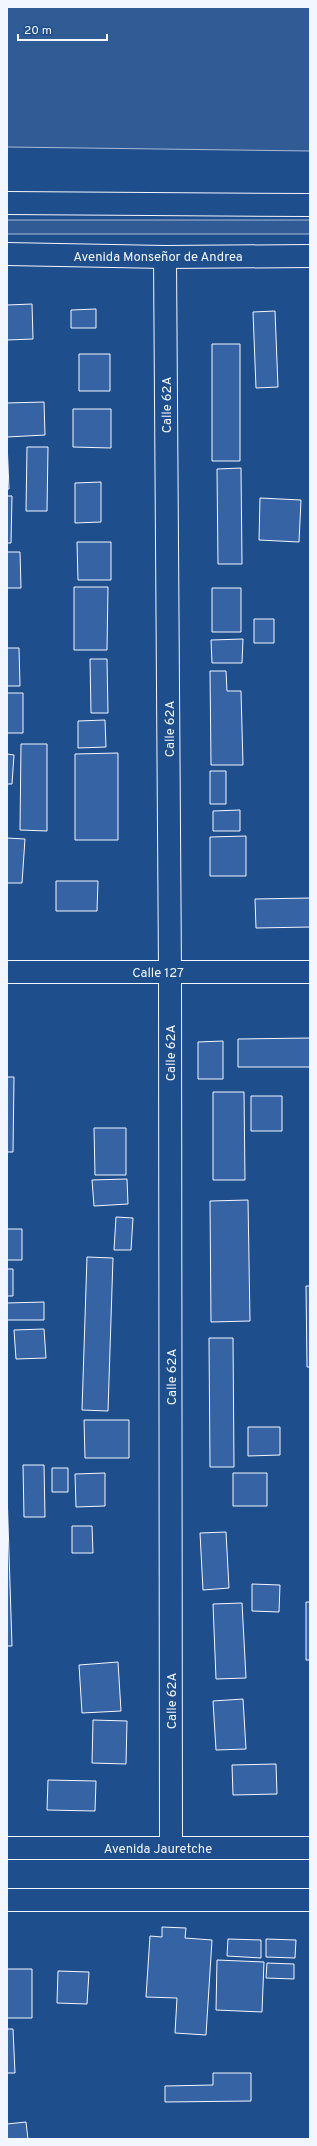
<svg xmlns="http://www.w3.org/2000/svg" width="317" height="2146" viewBox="0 0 317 2146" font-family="Overpass,sans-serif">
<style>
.built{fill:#305b95;stroke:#a8bbd7}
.building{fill:#3563a3;stroke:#f2f6ff}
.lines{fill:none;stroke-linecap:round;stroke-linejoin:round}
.street-casing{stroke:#f2f6ff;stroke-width:24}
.secondary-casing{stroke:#f2f6ff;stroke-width:24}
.primary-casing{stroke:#f2f6ff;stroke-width:24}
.street{stroke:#1f4e8c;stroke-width:22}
.secondary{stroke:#1f4e8c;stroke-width:22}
.primary{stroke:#1f4e8c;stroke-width:22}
.labels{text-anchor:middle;stroke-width:3;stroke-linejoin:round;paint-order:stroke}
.street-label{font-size:13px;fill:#f2f6ff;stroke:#1f4e8c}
</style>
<rect width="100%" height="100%" fill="#1f4e8c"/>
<path class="built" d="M7 7H310V151L7 147Z
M7 220H310V234H7Z"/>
<path class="building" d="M32 304 33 339 7 340V305Z
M96 309V328H71V310Z
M275 311 278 387 256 388 253 312Z
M212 344H240V461H212Z
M79 354H110V391H79Z
M44 402 45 435 7 437V403Z
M73 409H111V448L73 447Z
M7 442 9 489H7Z
M27 447H48L47 511H26Z
M241 468 242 564H218L217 469Z
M101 482V522L75 523V483Z
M7 496H12L11 543H7Z
M260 498 301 500 299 542 259 540Z
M77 542H111V580H78Z
M7 552H20L21 588H7Z
M74 587H108L107 650H74Z
M212 588H241V632H212Z
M254 619H274V643H254Z
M243 639 242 663H212L211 640Z
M7 648H19L20 686H7Z
M90 659H107L108 713H91Z
M210 671H226L227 691H241L243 765H211Z
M7 693H23V733H7Z
M105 720 106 747 78 748V721Z
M21 744H47V831L20 830Z
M118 753V840H75V754Z
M7 754 14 755 12 784H7Z
M210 771H226V804H210Z
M240 810V831H213V811Z
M246 836V876H210V837Z
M7 838 25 839 22 883H7Z
M56 881H98L97 911H56Z
M310 898V927L256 928 255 899Z
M310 1038V1067H238V1039Z
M223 1041V1079H198V1042Z
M7 1077H14L13 1152H7Z
M213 1092H244L245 1180H213Z
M251 1096H282V1131H251Z
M94 1128H126V1175H95Z
M127 1179 128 1204 94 1206 92 1180Z
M248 1200 250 1321 211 1322 210 1201Z
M116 1217 133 1218 131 1250H114Z
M7 1229H22V1260H7Z
M87 1257 113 1258 108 1411 82 1410Z
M7 1269H13V1296H7Z
M306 1286H310V1367H307Z
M44 1302V1320H7V1303Z
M44 1329 46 1358 16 1359 14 1330Z
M209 1338H233L234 1467H210Z
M84 1420H129V1458H85Z
M248 1427H280V1455L248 1456Z
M23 1465H44L45 1517H24Z
M52 1468H68V1492H52Z
M105 1473V1506L76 1507 75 1474Z
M233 1473H267V1506H233Z
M7 1492 12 1646H7Z
M72 1526H92L93 1553H72Z
M226 1532 229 1588 203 1590 200 1533Z
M252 1584 280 1585 279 1612 252 1611Z
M306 1602H310V1660H306Z
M242 1603 246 1678 216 1679 213 1604Z
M118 1662 121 1711 82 1713 79 1665Z
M243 1699 246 1749 216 1750 213 1701Z
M93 1720 127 1721 126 1764 92 1763Z
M276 1764 277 1794 233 1795 232 1765Z
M48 1780 96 1781 95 1811 47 1810Z
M162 1927 186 1928 185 1938 212 1940 206 2035 175 2033 177 1998 146 1997 150 1936 162 1937Z
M228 1939 261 1940V1958L227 1956Z
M266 1939 296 1940 295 1958 266 1957Z
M217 1960 264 1962 262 2012 216 2010Z
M267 1963 294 1964V1979L266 1978Z
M7 1969H32V2018H7Z
M58 1971 89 1972 87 2004 57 2003Z
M7 2029H13L15 2073H7Z
M213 2073H251V2101L165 2102V2086L213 2085Z
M26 2122 28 2139H7V2124Z"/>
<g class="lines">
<defs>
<path id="street" d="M165 257 170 972 171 1848
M7 972H310"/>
<path id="secondary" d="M7 203 310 205
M7 254 165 257 310 256"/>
<path id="primary" d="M7 1848H310
M7 1900H310"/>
</defs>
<use href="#street" class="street-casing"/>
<use href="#secondary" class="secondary-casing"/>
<use href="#primary" class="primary-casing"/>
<use href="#street" class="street"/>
<use href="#secondary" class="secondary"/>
<use href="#primary" class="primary"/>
</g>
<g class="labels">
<g class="street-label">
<text x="158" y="261">Avenida Monseñor de Andrea</text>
<text transform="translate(166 405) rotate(-90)" y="5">Calle 62A</text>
<text transform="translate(169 729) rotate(-90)" y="5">Calle 62A</text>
<text x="158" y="977">Calle 127</text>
<text transform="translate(170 1053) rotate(-90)" y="5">Calle 62A</text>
<text transform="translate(171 1377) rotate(-90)" y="5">Calle 62A</text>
<text transform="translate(171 1701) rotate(-90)" y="5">Calle 62A</text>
<text x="158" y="1853">Avenida Jauretche</text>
</g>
</g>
<rect width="317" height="2146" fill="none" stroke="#f2f6ff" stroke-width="16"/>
<path d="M18 34v6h89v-6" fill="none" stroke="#f2f6ff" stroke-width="2"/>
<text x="24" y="34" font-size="12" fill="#f2f6ff" stroke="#1f4e8c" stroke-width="3" paint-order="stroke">20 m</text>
</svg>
